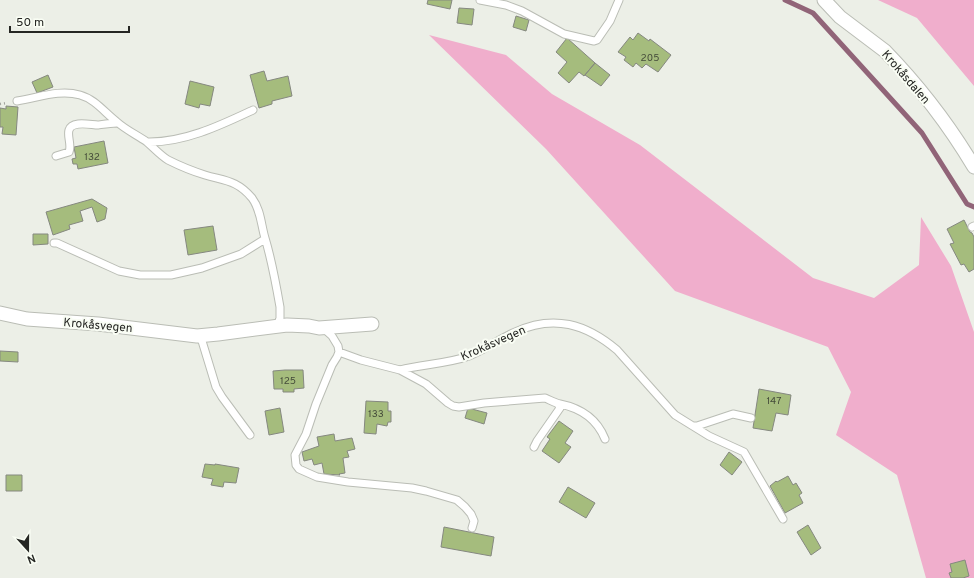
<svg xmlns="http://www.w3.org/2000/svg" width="974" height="578" viewBox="0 0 974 578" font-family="Overpass,sans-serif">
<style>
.green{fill:#f0aecc}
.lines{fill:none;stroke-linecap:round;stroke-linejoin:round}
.stream{stroke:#916478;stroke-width:5}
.building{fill:#a5bc7d;stroke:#858880}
.service-casing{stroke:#babdb5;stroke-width:9}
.minor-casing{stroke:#babdb5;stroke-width:15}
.path{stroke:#a1a39d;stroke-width:2.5;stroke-dasharray:1 3;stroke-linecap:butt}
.service{stroke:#fff;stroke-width:7}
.minor{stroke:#fff;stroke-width:13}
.labels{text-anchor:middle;stroke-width:4;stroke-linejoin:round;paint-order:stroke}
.number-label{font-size:10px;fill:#454c3a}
.street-label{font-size:12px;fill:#252623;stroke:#f9fdf4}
</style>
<rect width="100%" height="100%" fill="#ecefe7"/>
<path class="green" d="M878 0H974V86L917 18Z
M429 35 506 55 552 94 640 145 813 278 874 298 919 265 921 217 951 266 974 332V578H926L897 475 836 435 851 392 828 347 675 291 546 149Z"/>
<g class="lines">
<path class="stream" d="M785 0 813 13 922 133 967 204 974 207"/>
</g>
<path class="building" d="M428 0H452L450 9 427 4Z
M459 8 474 9 472 25 457 23Z
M516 16 529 20 526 31 513 27Z
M638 33 649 41 650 39 671 55 658 72 646 64 642 68 636 63 633 67 624 60 626 57 618 52 630 37 633 40Z
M567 38 595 63 584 76 579 72 569 83 558 73 567 62 556 52Z
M595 63 610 75 601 86 585 75Z
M264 71 267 81 288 76 292 96 272 101V104L259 108 250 75Z
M48 75 53 87 37 93 32 82Z
M190 81 214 87 210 106 200 104 199 108 185 104Z
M6 106 18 107 16 135 2 134 3 127H0V108L6 109Z
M104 141 108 163 78 169 77 164H73L72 159 76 158 74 147Z
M92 199 107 208 105 219 97 222 92 207 80 211 83 221 69 225 70 229 53 235 46 212Z
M964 220 970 232 972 233 974 237V269L969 272 964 264 961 265 950 244 954 243 947 229Z
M213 226 217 250 188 255 184 230Z
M33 234H48V244L33 245Z
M0 351 18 352V362L0 361Z
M285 370H303L304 388 294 389V392H283V389H274L273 371Z
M759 389 791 395 788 415 776 413 772 431 753 428Z
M366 401 388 402V411H391V422H388L387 426 377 424 376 434 364 433Z
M280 408 284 432 269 435 265 411Z
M468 408 487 413 484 424 465 418Z
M559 421 573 431 565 443 571 447 559 463 542 451 550 439 547 437Z
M334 434 335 441 352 438 355 449 347 451 349 457 343 458 345 473 339 474 340 475 324 474 322 463 314 465 312 459 304 461 302 452 319 446 317 437Z
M729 452 742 462 732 475 720 465Z
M205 464 215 465V464L239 468 236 483 224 482 223 487 211 485 213 479 202 477Z
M6 475H22V491H6Z
M788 476 793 485 796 483 802 493 799 495 803 503 785 513 770 486 776 481 777 482Z
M568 487 595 503 586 518 559 502Z
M808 525 821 548 811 555 797 532Z
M444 527 494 537 491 556 441 547Z
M965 560 969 576 963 578H951L949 573 952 572 950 564Z"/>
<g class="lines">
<defs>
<path id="service" d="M480 0 506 5 522 11 564 34 594 41 597 40 610 21 619 0
M17 101C38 98 59 89 80 95 95 99 105 113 117 122 126 130 137 135 147 142 154 148 160 155 168 160 180 166 192 171 205 175 225 181 237 180 252 198 261 210 261 225 265 238 272 261 276 284 280 307V318L277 327
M147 142C184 143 221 125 253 110
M56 156 69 152C72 145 67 137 69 130 72 120 91 125 98 125 105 124 111 123 117 123
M972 227 974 226
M54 243H57L119 271 140 275H171L202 268 241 254 265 239
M323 328 332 336 338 346 339 352 337 357 332 365 316 404 306 434 295 455 296 465 299 469 317 477 348 482 412 488 426 491 457 500 465 507 471 514 474 521 472 528
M197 336 202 341 216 387 222 397 250 435
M339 352 361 360 400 370 426 384 448 403 453 406 459 407 484 403 545 398C550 400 555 403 560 404 580 408 597 419 605 439
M400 370C422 364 447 364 469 356 485 350 499 339 515 332 554 314 586 324 617 350L675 415 709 436 744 452 783 519
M693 426H697L733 414 751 418
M534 447 537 441 560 408 558 404"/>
<path id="minor" d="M824 0 840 17 885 51C919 86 949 125 974 167
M0 313 27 319 98 324 197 336 218 334 287 325 309 326 319 328 372 324"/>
</defs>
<use href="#service" class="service-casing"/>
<use href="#minor" class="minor-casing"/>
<path class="path" d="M0 104 7 103"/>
<use href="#service" class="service"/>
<use href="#minor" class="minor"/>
</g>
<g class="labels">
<g class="number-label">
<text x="650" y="61">205</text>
<text x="92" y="160">132</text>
<text x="288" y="384">125</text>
<text x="774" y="404">147</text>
<text x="376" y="417">133</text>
</g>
<g class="street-label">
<text transform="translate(906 77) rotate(49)" y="4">Krokåsdalen</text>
<text transform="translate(98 325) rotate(5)" y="4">Krokåsvegen</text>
<text transform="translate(493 343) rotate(-24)" y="4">Krokåsvegen</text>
</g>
</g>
<g transform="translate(28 550) rotate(159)" stroke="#f9fdf4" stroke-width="3" paint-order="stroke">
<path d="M0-3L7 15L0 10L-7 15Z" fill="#252623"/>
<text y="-6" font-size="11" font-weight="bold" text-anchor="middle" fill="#252623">N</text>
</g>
<path d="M10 26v6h119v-6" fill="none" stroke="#252623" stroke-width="2"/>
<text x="16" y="26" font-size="12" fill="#252623" stroke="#f9fdf4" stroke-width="3" paint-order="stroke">50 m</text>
</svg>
